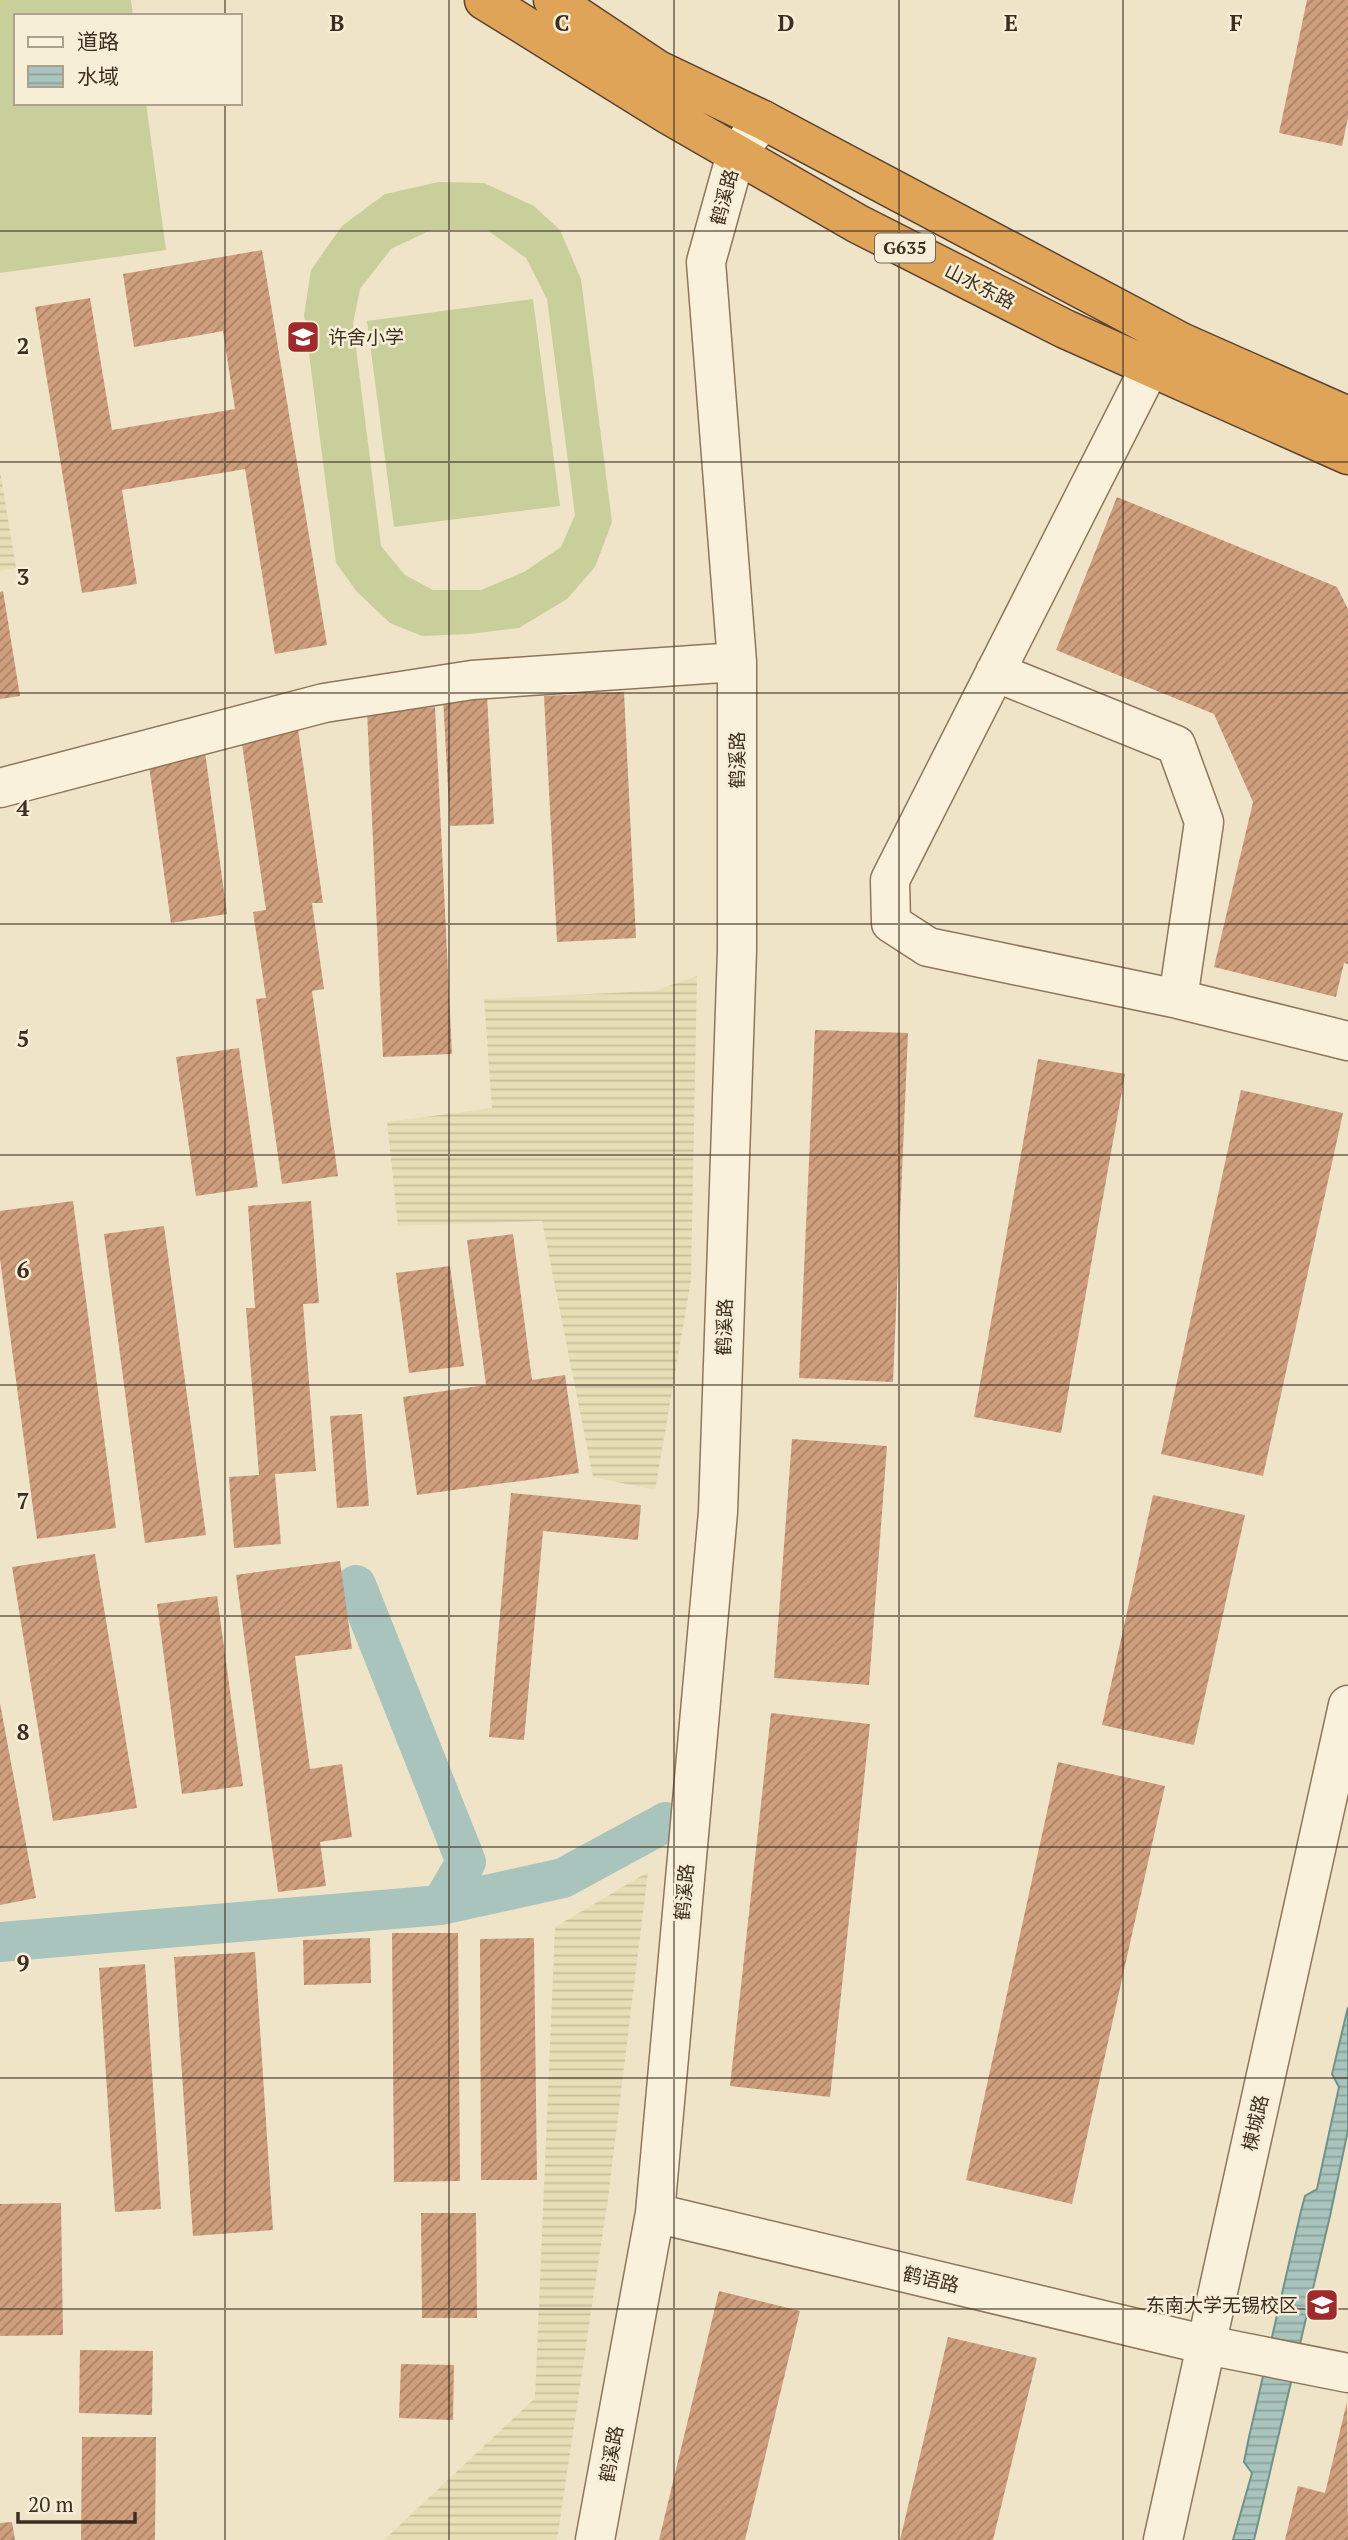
<svg xmlns="http://www.w3.org/2000/svg" width="1348" height="2540" viewBox="0 0 1348 2540" font-family="'PT Serif','Noto Sans SC',serif">
<style>
.farmland{fill:url(#farmland-rules)}
.garden{fill:#c9cf9b;fill-rule:evenodd}
.water{fill:url(#water-rules);stroke:#6f938a;stroke-width:2}
.lines{fill:none;stroke-linecap:round;stroke-linejoin:round}
.canal{stroke:#a9c4bc;stroke-width:40}
.building{fill:url(#building-hatch)}
.minor-casing{stroke:#8d765c;stroke-width:41}
.highway-casing{stroke:#5b4430;stroke-width:41}
.minor{stroke:#faf1dc;stroke-width:38}
.highway{stroke:#e0a458;stroke-width:38}
.grid{fill:none;stroke:#3d2e20;stroke-width:2;stroke-opacity:0.55}
.labels{text-anchor:middle;stroke-width:5;stroke-linejoin:round;paint-order:stroke}
.shield{fill:#f7eed8;stroke:#756857;stroke-width:2}
.shield-label{font-size:18px;font-weight:bold;fill:#3d2e20}
.street-label{font-size:19px;fill:#3d2e20;stroke:#f7eed8}
.poi-label{font-size:19px;fill:#3d2e20;stroke:#f7eed8;text-anchor:start}
.grid-label{font-size:23px;text-anchor:middle;font-weight:bold;fill:#3d2e20;stroke:#f7eed8;stroke-width:5;stroke-linejoin:round;paint-order:stroke}
</style>
<defs>
<pattern id="farmland-rules" width="6" height="5" patternUnits="userSpaceOnUse" patternTransform="scale(1.75)"><rect width="6" height="5" fill="#e6deb5"/><path d="M0 2.5h6" fill="none" stroke="#c6bf9b"/></pattern>
<pattern id="water-rules" width="6" height="5" patternUnits="userSpaceOnUse" patternTransform="scale(1.75)"><rect width="6" height="5" fill="#a9c4bc"/><path d="M0 2.5h6" fill="none" stroke="#8ba098"/></pattern>
<pattern id="building-hatch" width="6" height="6" patternUnits="userSpaceOnUse" patternTransform="scale(1.75)"><rect width="6" height="6" fill="#cf9f7d"/><path d="M-1 1l2-2M0 6l6-6M5 7l2-2" fill="none" stroke="#a98266"/></pattern>
</defs>
<rect width="100%" height="100%" fill="#f0e4c8"/>
<path class="farmland" d="M0 470 16 568 0 571Z
M697 976 691 1280 655 1490 593 1477 542 1221 398 1226 387 1122 492 1108 484 999 654 991Z
M648 1872 608 2198 557 2540H384L535 2398 555 1927Z"/>
<path class="garden" d="M0 0H131L133 16H16V103H146L166 250 0 273Z
M439 182 484 183 534 206 560 230 581 279 612 522 595 567 567 599 519 628 470 634 422 636 390 623 357 592 336 563 304 315 311 270 342 226 385 194ZM431 230H487L526 258 547 299 575 515 561 547 524 572 481 590H433L405 575 381 546 353 324 360 289 391 249Z
M533 299 560 506 394 527 367 321Z"/>
<path class="water" d="M1348 2007V2130L1330 2216 1254 2540H1233L1252 2473 1244 2462 1249 2437 1301 2211 1305 2196 1317 2189 1339 2087 1332 2074Z"/>
<g class="lines">
<path class="canal" d="M441 1905 563 1878 666 1822
M0 1942 441 1905 466 1862 356 1585"/>
</g>
<path class="building" d="M1307 0H1348V118L1342 146 1279 133Z
M262 250 327 645 275 654 245 469 122 490 137 584 82 593 35 307 90 298 112 430 235 409 223 331 134 347 123 274Z
M1117 497 1337 587 1348 609V964L1344 963 1336 997 1214 967 1253 802 1214 714 1056 650Z
M3 591 20 696 0 699V592Z
M624 692 636 938 557 942 544 696Z
M487 695 494 824 450 826 443 697Z
M435 707 452 1054 383 1057 367 711Z
M298 729 323 903H312L324 989 312 991 338 1176 282 1184 256 999 266 998 253 912 266 910 241 737Z
M205 752 227 914 171 923 148 759Z
M815 1030 908 1033 893 1382 799 1378Z
M239 1048 258 1187 196 1196 176 1057Z
M1038 1059 1125 1074 1061 1433 974 1417Z
M1241 1090 1343 1113 1263 1476 1161 1454Z
M73 1201 116 1528 37 1539 0 1259V1211Z
M311 1201 319 1303 303 1304 316 1471 275 1474 281 1544 234 1548 229 1477 259 1475 246 1308H255L248 1206Z
M164 1226 206 1535 145 1543 104 1234Z
M513 1234 532 1380 565 1375 579 1473 417 1495 403 1397 486 1385 467 1240Z
M450 1266 464 1366 409 1373 396 1273Z
M362 1414 369 1506 337 1508 330 1416Z
M792 1439 887 1446 869 1685 774 1678Z
M511 1493 641 1505 638 1540 543 1531 524 1740 489 1737Z
M1153 1495 1245 1515 1194 1745 1102 1725Z
M95 1554 137 1808 53 1821 12 1567Z
M340 1561 352 1649 295 1656 310 1769 342 1764 352 1837 320 1842 326 1886 278 1892 236 1575Z
M217 1596 243 1786 182 1794 157 1604Z
M0 1703 36 1898 0 1905Z
M771 1713 870 1724 830 2097 730 2086Z
M1058 1762 1165 1786 1072 2204 966 2180Z
M392 1933H458L460 2181 394 2182Z
M370 1938 371 1983 304 1985 303 1940Z
M534 1938 537 2180H481L480 1939Z
M255 1952 273 2230 193 2236 174 1957Z
M145 1964 161 2209 115 2212 99 1968Z
M61 2203 63 2335 0 2336V2204Z
M421 2213H476L477 2318H422Z
M719 2291 800 2311 745 2540H659Z
M948 2337 1037 2358 993 2540H900Z
M80 2350 153 2351 152 2415 79 2413Z
M401 2364 454 2365 453 2420 399 2418Z
M1347 2402 1348 2540H1285L1298 2486 1325 2493Z
M82 2437H156L155 2540H81Z
M12 2522 15 2540H0V2523Z"/>
<g class="lines">
<defs>
<path id="minor" d="M1150 367 890 880 891 923 928 947 1178 999 1348 1041
M995 672 1176 745 1204 822 1178 999
M0 788 324 703 472 680 737 662
M655 2213 1207 2345 1348 2373
M595 2540 655 2213 718 1512 737 950V662L706 262 736 154 763 120
M1163 2540 1348 1705"/>
<path id="highway" d="M484 0 669 115 858 224 1065 329 1348 455
M553 0 658 70 763 120 1183 343 1348 416"/>
</defs>
<use href="#minor" class="minor-casing"/>
<use href="#highway" class="highway-casing"/>
<use href="#minor" class="minor"/>
<use href="#highway" class="highway"/>
</g>
<path class="grid" d="M225 0V16M449 0V2540M674 0V2540M899 0V2540M1123 0V2540M225 103V2540M0 231H1348M0 462H1348M0 693H1348M0 924H1348M0 1155H1348M0 1385H1348M0 1616H1348M0 1847H1348M0 2078H1348M0 2309H1348"/>
<defs>
<symbol id="school-square" viewBox="-11 -11 22 22"><rect x="-9" y="-9" width="18" height="18" rx="4" fill="#9e2a2b" stroke="#f7eed8"/><path d="M0-5L7-2L0 1L-7-2ZM-4 1L0 2.5L4 1V4Q0 6-4 4Z" fill="#fff"/></symbol>
<symbol id="university-square" viewBox="-11 -11 22 22"><rect x="-9" y="-9" width="18" height="18" rx="4" fill="#9e2a2b" stroke="#f7eed8"/><path d="M0-5L7-2L0 1L-7-2ZM-4 1L0 2.5L4 1V4Q0 6-4 4Z" fill="#fff"/></symbol>
</defs>
<g fill-rule="evenodd">
<use href="#school-square" x="284" y="318" width="38" height="38"/>
<use href="#university-square" x="1303" y="2286" width="38" height="38"/>
</g>
<g class="labels">
<rect class="shield" x="875" y="233.5" width="60" height="29" rx="5"/>
<g class="shield-label">
<text x="905" y="254">G635</text>
</g>
<g class="street-label">
<text transform="translate(724 197) rotate(-75)" y="7">鹤溪路</text>
<text transform="translate(980 286) rotate(27)" y="7">山水东路</text>
<text transform="translate(737 760) rotate(-90)" y="7">鹤溪路</text>
<text transform="translate(724 1327) rotate(-88)" y="7">鹤溪路</text>
<text transform="translate(684 1892) rotate(-85)" y="7">鹤溪路</text>
<text transform="translate(1255 2123) rotate(-77)" y="7">楝城路</text>
<text transform="translate(931 2279) rotate(13)" y="7">鹤语路</text>
<text transform="translate(611 2454) rotate(-80)" y="7">鹤溪路</text>
</g>
<g class="poi-label">
<text x="328" y="344">许舍小学</text>
<text x="1298" y="2312" text-anchor="end">东南大学无锡校区</text>
</g>
</g>
<g class="grid-label">
<text x="337" y="31">B</text>
<text x="562" y="31">C</text>
<text x="786" y="31">D</text>
<text x="1011" y="31">E</text>
<text x="1236" y="31">F</text>
<text x="23" y="354">2</text>
<text x="23" y="585">3</text>
<text x="23" y="816">4</text>
<text x="23" y="1047">5</text>
<text x="23" y="1278">6</text>
<text x="23" y="1509">7</text>
<text x="23" y="1740">8</text>
<text x="23" y="1971">9</text>
</g>
<rect x="14" y="14" width="228" height="91" fill="#f7eed8" stroke="#ada18e" stroke-width="2"/>
<rect x="28" y="37" width="35" height="10" fill="#faf1dc" stroke="#ada18e" stroke-width="2"/>
<text x="77" y="49" font-size="21" fill="#3d2e20">道路</text>
<rect x="28" y="66" width="35" height="21" fill="url(#water-rules)" stroke="#ada18e" stroke-width="2"/>
<text x="77" y="84" font-size="21" fill="#3d2e20">水域</text>
<path d="M18 2512v10h117v-10" fill="none" stroke="#3d2e20" stroke-width="3.5"/>
<text x="28" y="2512" font-size="21" fill="#3d2e20" stroke="#f7eed8" stroke-width="5" paint-order="stroke">20 m</text>
</svg>
